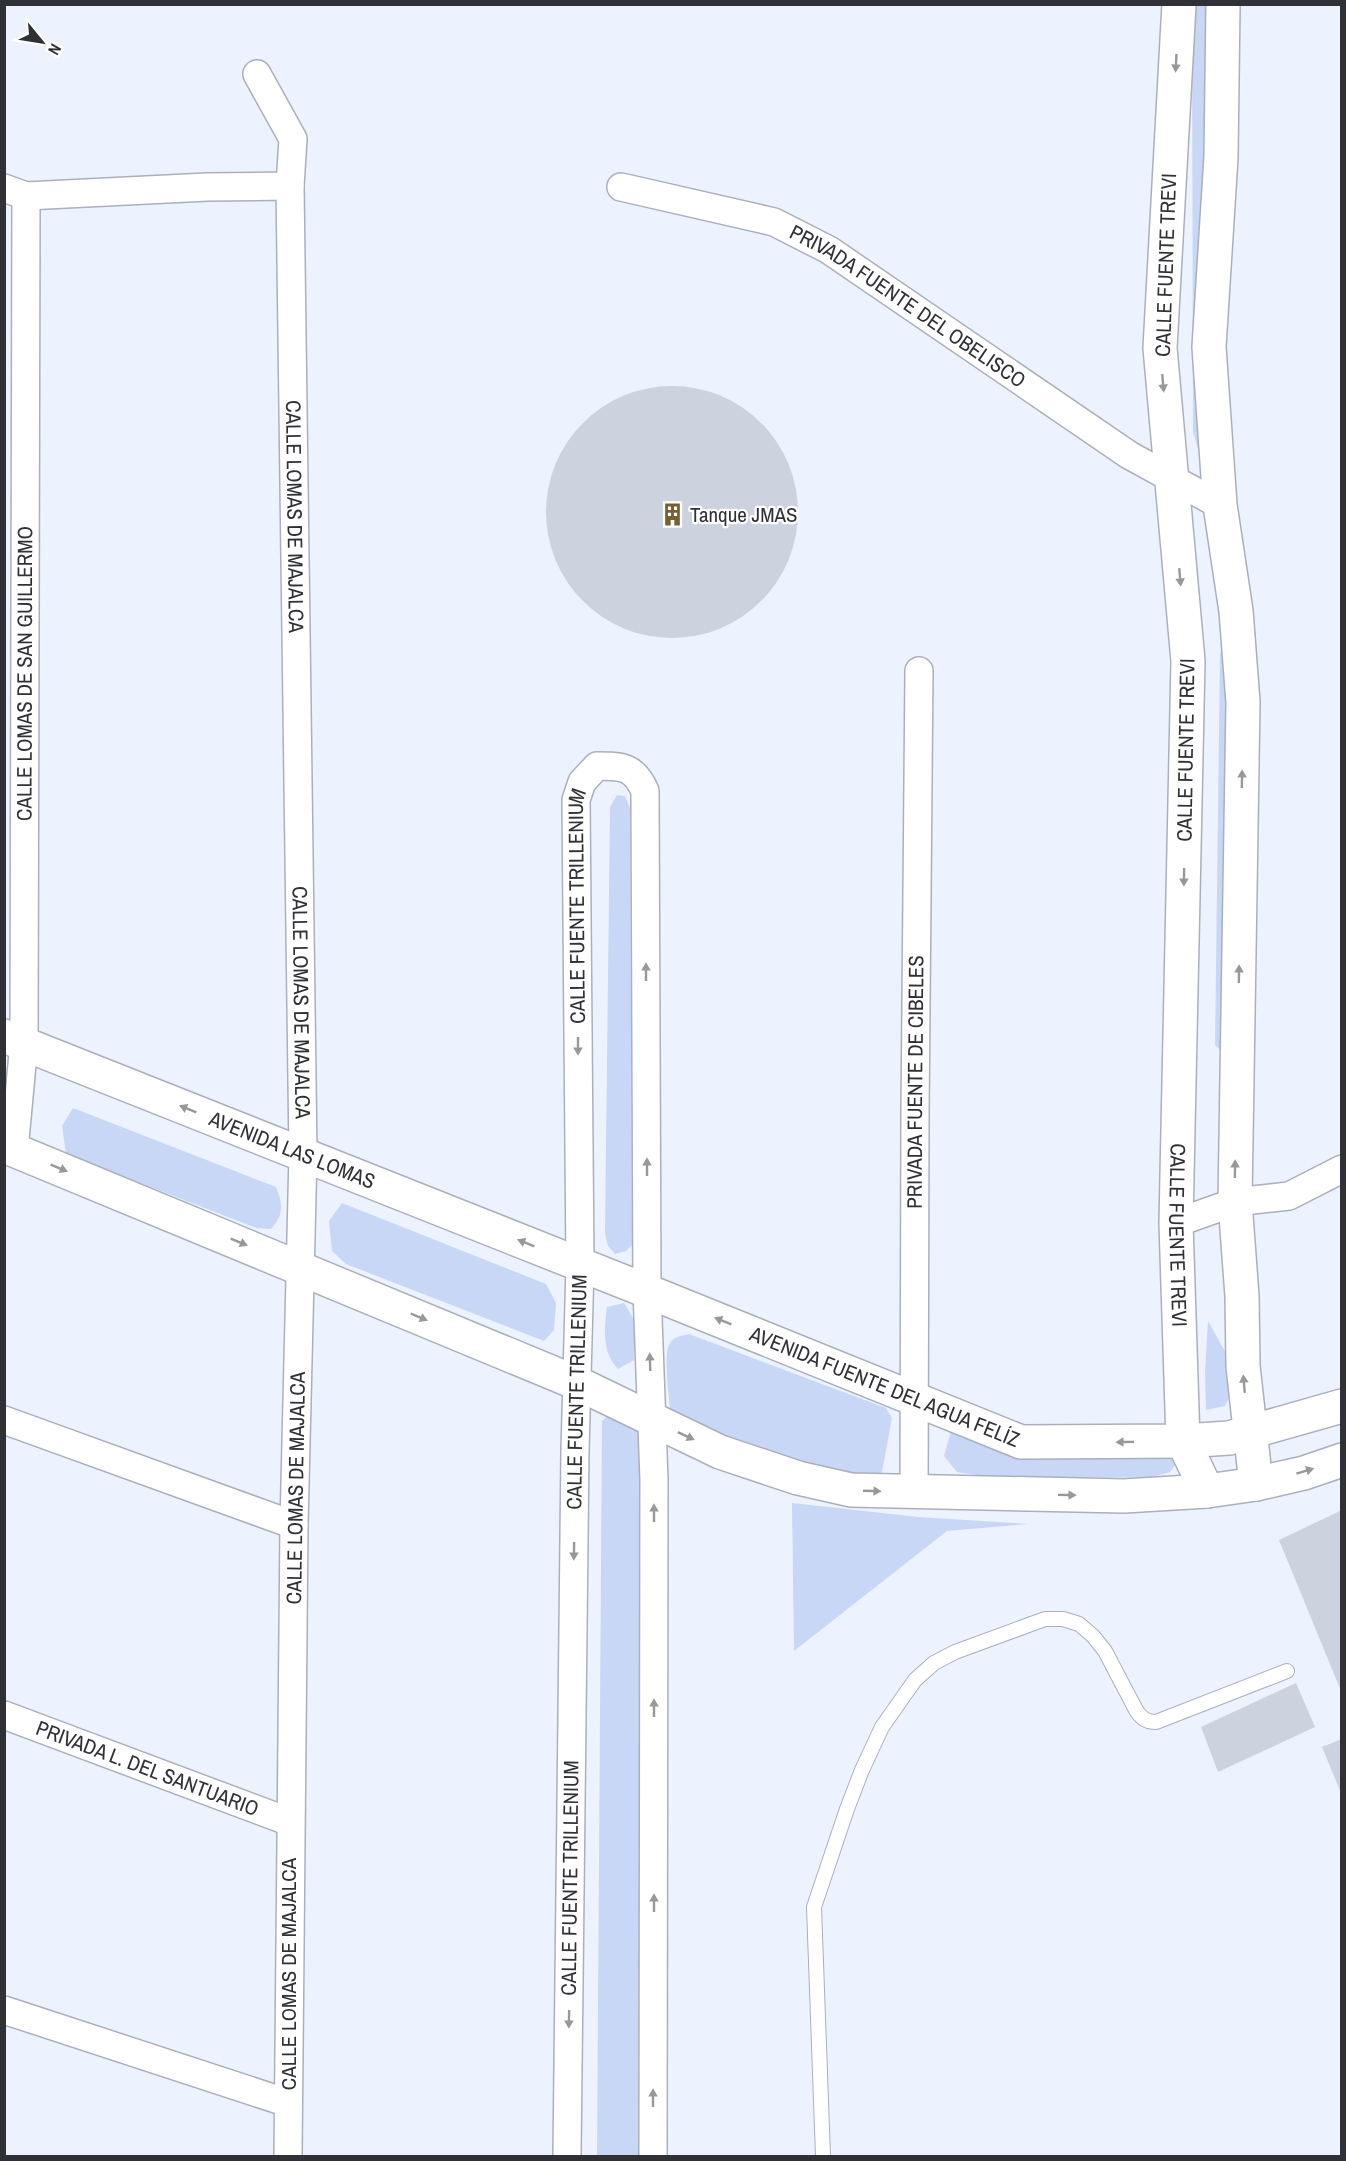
<svg xmlns="http://www.w3.org/2000/svg" width="1346" height="2161" viewBox="0 0 1346 2161" font-family="'Archivo Narrow',sans-serif">
<style>
.green{fill:#c7d7f5}
.building{fill:#ccd2de}
.lines{fill:none;stroke-linecap:round;stroke-linejoin:round}
.lane-casing{stroke:#aab0bb;stroke-width:16}
.street-casing{stroke:#aab0bb;stroke-width:30}
.secondary-casing{stroke:#aab0bb;stroke-width:36}
.lane{stroke:#fff;stroke-width:14}
.street{stroke:#fff;stroke-width:27}
.secondary{stroke:#fff;stroke-width:33}
.oneway{fill:#97989a}
.labels{text-anchor:middle;stroke-width:4.5;stroke-linejoin:round;paint-order:stroke}
.street-label{font-size:21px;fill:#2f3136;stroke:#fff}
.poi-label{font-size:21px;fill:#2f3136;stroke:#fff;text-anchor:start}
</style>
<rect width="100%" height="100%" fill="#ecf3ff"/>
<path class="green" d="M1192 5H1214L1209 452 1198 449 1193 432Z
M1244 628 1230 1059 1215 1045 1220 655 1225 630Z
M617 795 625 796 630 808 632 1245 626 1251 615 1254 608 1246 605 1234 610 807Z
M73 1108 276 1187C283 1204 284 1215 271 1229L256 1228 66 1154 62 1126Z
M342 1203 546 1284 556 1303 554 1330 544 1341 346 1264 332 1251 329 1221Z
M624 1303 635 1321 634 1360 618 1369C602 1353 604 1328 607 1307Z
M1208 1321 1227 1355 1235 1385 1225 1406 1206 1410 1205 1373Z
M689 1334 886 1408 892 1418 882 1472 877 1478 862 1482 680 1426 671 1418C670 1402 663 1358 669 1345 672 1337 681 1336 689 1334Z
M612 1412 639 1426 643 1434 639 2156H597L602 1421Z
M951 1431 1178 1451V1461L1170 1472 1152 1477 1057 1478 983 1476 957 1472 944 1456Z
M792 1503 918 1517 1029 1524 947 1531 794 1651Z"/>
<path class="building" d="M546 512a126 126 0 1 1 252 0a126 126 0 1 1-252 0Z
M1342 1510V1691H1341L1279 1540Z
M1296 1683 1315 1727 1218 1772 1201 1727Z
M1342 1739V1793H1341L1322 1747Z"/>
<g class="lines">
<defs>
<path id="lane" d="M823 2156 814 1907 847 1809 862 1770 882 1727 915 1680 934 1663 955 1652 1045 1619H1063L1079 1624 1093 1636 1105 1651 1136 1710C1141 1718 1146 1722 1156 1722L1287 1671"/>
<g id="street">
<path id="s1" d="M257 74 293 139 290 186 303 1154 294 1525 288 2156"/>
<path id="s2" d="M621 187 774 222 829 250 1129 455 1220 505"/>
<path d="M4 188 26 196 207 187 290 186"/>
<path id="s3" d="M14 1150 24 1043 26 196"/>
<path d="M1176 1223 1235 1202 1289 1196 1342 1169"/>
<path d="M4 1420 294 1525"/>
<path id="s4" d="M914 1493 915 1115 919 671"/>
<path id="s5" d="M4 1715 290 1822"/>
<path d="M4 2010 288 2103"/>
<path id="s6" d="M567 2156 575 1451 580 1265 576 800 582 782 597 766C622 766 634 766 645 791L647 1291 654 1480 653 2156"/>
</g>
<g id="secondary">
<path id="s7" d="M1179 4 1160 348 1188 661 1176 1223 1183 1441 1207 1491"/>
<path d="M1223 4 1221 157 1209 347 1220 505 1236 611 1243 702 1235 1202 1242 1296 1243 1366 1256 1484"/>
<path id="s8" d="M4 1036 647 1291 1021 1442 1183 1441 1229 1438 1342 1406"/>
<path d="M4 1146 577 1383 720 1452 798 1478 851 1490 1124 1496 1207 1491 1256 1484 1304 1473 1342 1460"/>
</g>
</defs>
<use href="#lane" class="lane-casing"/>
<use href="#street" class="street-casing"/>
<use href="#secondary" class="secondary-casing"/>
<use href="#lane" class="lane"/>
<use href="#street" class="street"/>
<use href="#secondary" class="secondary"/>
</g>
<defs><path id="oneway-solid" d="M-6-.8H1V-3.2L6.5 0L1 3.2V.8H-6Z" transform="scale(1.5)"/></defs>
<g class="oneway">
<use href="#oneway-solid" transform="translate(1176 63) rotate(93)"/>
<use href="#oneway-solid" transform="translate(1163 383) rotate(85)"/>
<use href="#oneway-solid" transform="translate(1180 577) rotate(85)"/>
<use href="#oneway-solid" transform="translate(1242 779) rotate(-89)"/>
<use href="#oneway-solid" transform="translate(1184 877) rotate(91)"/>
<use href="#oneway-solid" transform="translate(646 972) rotate(-90)"/>
<use href="#oneway-solid" transform="translate(1239 974) rotate(-89)"/>
<use href="#oneway-solid" transform="translate(578 1046) rotate(90)"/>
<use href="#oneway-solid" transform="translate(188 1109) rotate(-158)"/>
<use href="#oneway-solid" transform="translate(647 1167) rotate(-90)"/>
<use href="#oneway-solid" transform="translate(59 1168) rotate(22)"/>
<use href="#oneway-solid" transform="translate(1235 1169) rotate(-89)"/>
<use href="#oneway-solid" transform="translate(239 1242) rotate(22)"/>
<use href="#oneway-solid" transform="translate(526 1243) rotate(-158)"/>
<use href="#oneway-solid" transform="translate(419 1317) rotate(23)"/>
<use href="#oneway-solid" transform="translate(723 1321) rotate(-158)"/>
<use href="#oneway-solid" transform="translate(650 1362) rotate(-92)"/>
<use href="#oneway-solid" transform="translate(1244 1384) rotate(-95)"/>
<use href="#oneway-solid" transform="translate(686 1436) rotate(25)"/>
<use href="#oneway-solid" transform="translate(1125 1442) rotate(179)"/>
<use href="#oneway-solid" transform="translate(1305 1471) rotate(-17)"/>
<use href="#oneway-solid" transform="translate(872 1491) rotate(2)"/>
<use href="#oneway-solid" transform="translate(1067 1495) rotate(1)"/>
<use href="#oneway-solid" transform="translate(654 1513) rotate(-90)"/>
<use href="#oneway-solid" transform="translate(574 1551) rotate(91)"/>
<use href="#oneway-solid" transform="translate(654 1708) rotate(-90)"/>
<use href="#oneway-solid" transform="translate(654 1903) rotate(-90)"/>
<use href="#oneway-solid" transform="translate(569 2019) rotate(91)"/>
<use href="#oneway-solid" transform="translate(653 2098) rotate(-90)"/>
</g>
<defs>
<symbol id="building-bare" viewBox="-9 -9 18 18"><path d="M-4-6H4V6H1V3H-1V6H-4ZM-2.5-4.3h1.7v1.8h-1.7ZM.8-4.3h1.7v1.8H.8ZM-2.5-1h1.7V.8h-1.7ZM.8-1h1.7V.8H.8Z" fill="#776030" stroke="#fff" stroke-width="2.5" paint-order="stroke"/></symbol>
</defs>
<g fill-rule="evenodd">
<use href="#building-bare" x="656" y="498" width="33" height="33"/>
</g>
<g class="labels">
<g class="street-label">
<text transform="translate(1166 265) rotate(-88)" y="7">CALLE FUENTE TREVI</text>
<text dy="7" stroke="none"><textPath href="#s2" startOffset="315">PRIVADA FUENTE DEL OBELISCO</textPath></text>
<text dy="7" stroke="none"><textPath href="#s1" startOffset="452">CALLE LOMAS DE MAJALCA</textPath></text>
<text dy="7" stroke="none"><textPath href="#s3" startOffset="477">CALLE LOMAS DE SAN GUILLERMO</textPath></text>
<text transform="translate(1186 750) rotate(-89)" y="7">CALLE FUENTE TREVI</text>
<text dy="7" stroke="none"><textPath href="#s6" startOffset="1250">CALLE FUENTE TRILLENIUM</textPath></text>
<text dy="7" stroke="none"><textPath href="#s1" startOffset="938">CALLE LOMAS DE MAJALCA</textPath></text>
<text dy="7" stroke="none"><textPath href="#s4" startOffset="411">PRIVADA FUENTE DE CIBELES</textPath></text>
<text dy="7" stroke="none"><textPath href="#s8" startOffset="310">AVENIDA LAS LOMAS</textPath></text>
<text dy="7" stroke="none"><textPath href="#s7" startOffset="1233">CALLE FUENTE TREVI</textPath></text>
<text dy="7" stroke="none"><textPath href="#s8" startOffset="948">AVENIDA FUENTE DEL AGUA FELÍZ</textPath></text>
<text dy="7" stroke="none"><textPath href="#s6" startOffset="764">CALLE FUENTE TRILLENIUM</textPath></text>
<text transform="translate(296 1488) rotate(-89)" y="7">CALLE LOMAS DE MAJALCA</text>
<text dy="7" stroke="none"><textPath href="#s5" startOffset="153">PRIVADA L. DEL SANTUARIO</textPath></text>
<text dy="7" stroke="none"><textPath href="#s6" startOffset="278">CALLE FUENTE TRILLENIUM</textPath></text>
<text transform="translate(289 1974) rotate(-90)" y="7">CALLE LOMAS DE MAJALCA</text>
</g>
<g class="poi-label">
<text x="690" y="522">Tanque JMAS</text>
</g>
</g>
<rect width="1346" height="2161" fill="none" stroke="#2f3136" stroke-width="12"/>
<g transform="translate(42 42) rotate(120)" stroke="#ffffff" stroke-width="4.5" paint-order="stroke">
<path d="M0-4.5L10 22L0 15L-10 22Z" fill="#2f3136"/>
<text y="-9" font-size="16" font-weight="bold" text-anchor="middle" fill="#2f3136">N</text>
</g>
</svg>
